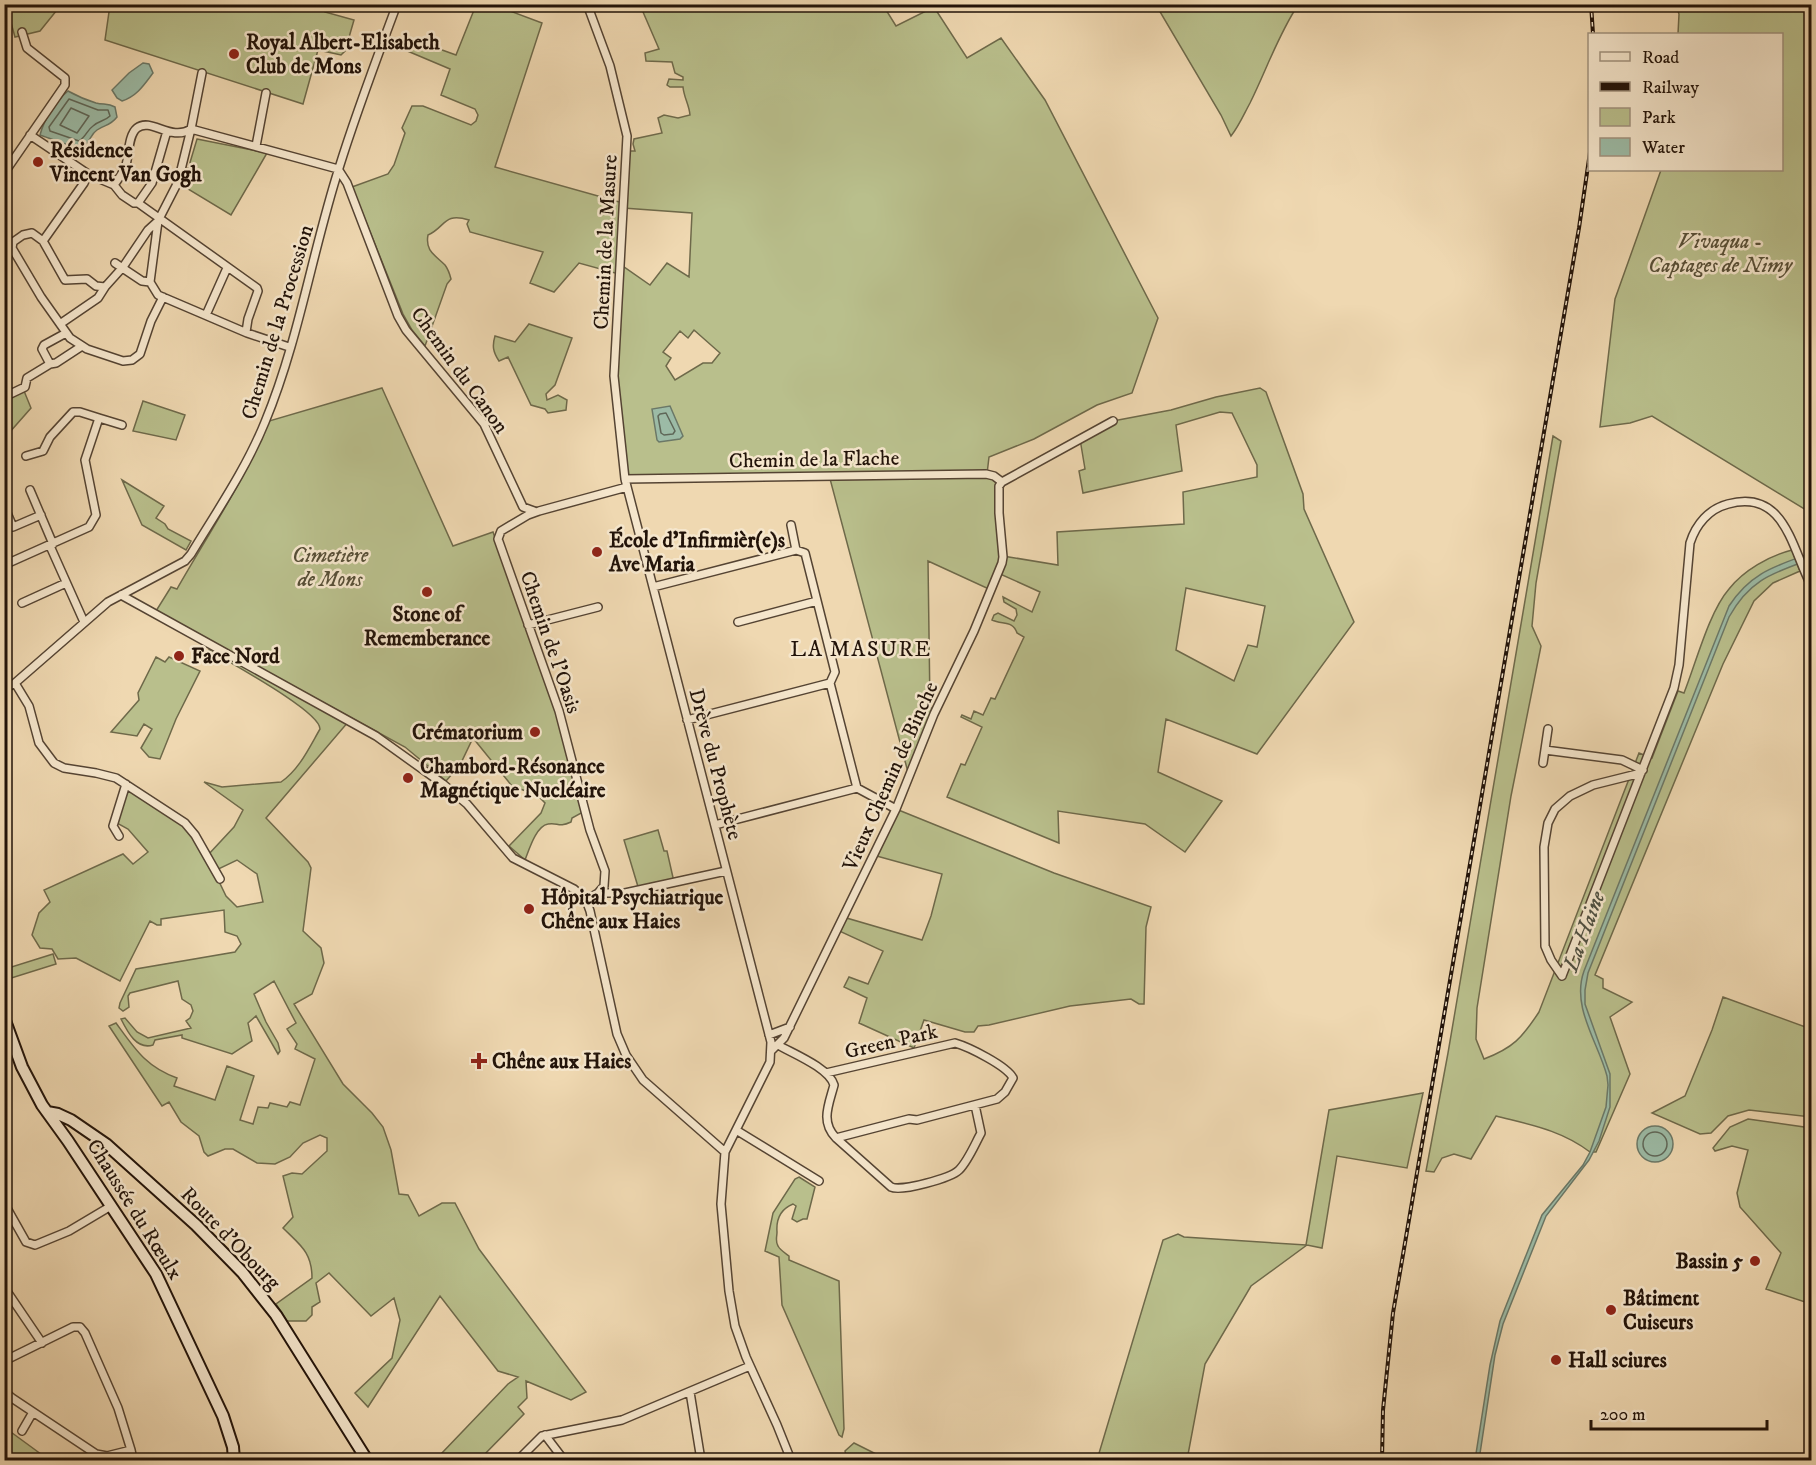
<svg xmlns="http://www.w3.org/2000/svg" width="1816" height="1465" viewBox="0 0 1816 1465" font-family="'IM FELL DW Pica',serif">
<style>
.green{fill:#b9bf8c;stroke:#6e694a;stroke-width:1.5;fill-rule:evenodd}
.water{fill:#9cbba6;stroke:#6b7867;stroke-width:1.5}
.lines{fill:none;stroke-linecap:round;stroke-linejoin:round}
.shore{stroke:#5f6758;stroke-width:1.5}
.street-casing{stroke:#543;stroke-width:10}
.secondary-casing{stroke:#221309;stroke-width:14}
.street{stroke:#f5e6cc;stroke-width:7}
.secondary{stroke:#f5e6cc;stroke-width:10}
.rail-casing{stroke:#221309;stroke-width:4}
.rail{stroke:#f5e6cc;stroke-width:1.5;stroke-dasharray:4.5;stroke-linecap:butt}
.poi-dot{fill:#8f2418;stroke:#f5e6cc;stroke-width:2}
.labels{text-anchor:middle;stroke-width:5;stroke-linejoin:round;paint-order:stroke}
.poi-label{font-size:21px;font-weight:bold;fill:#221309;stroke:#f5e6cc;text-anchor:start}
.park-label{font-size:21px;font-style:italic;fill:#574f37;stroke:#f5e6cc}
.street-label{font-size:21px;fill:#221309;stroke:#f5e6cc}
.neighbourhood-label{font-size:22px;letter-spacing:1.5px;fill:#221309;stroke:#f5e6cc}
.water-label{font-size:22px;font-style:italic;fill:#4d4e40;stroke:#f5e6cc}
</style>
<rect width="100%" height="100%" fill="#efd8b1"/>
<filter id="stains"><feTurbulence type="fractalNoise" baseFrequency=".00333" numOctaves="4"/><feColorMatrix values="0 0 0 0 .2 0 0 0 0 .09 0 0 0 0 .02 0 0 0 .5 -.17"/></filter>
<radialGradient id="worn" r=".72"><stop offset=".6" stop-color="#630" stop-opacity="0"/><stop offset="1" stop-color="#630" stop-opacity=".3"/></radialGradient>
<path class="green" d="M6 5H61L40 31 15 37Z
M110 5H327L325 12 354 20 345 51 341 55 318 50 303 104 105 40Z
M476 5H494L542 23 495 167 623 203 627 151H635L633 144 634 139 662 133 658 118 664 115 678 118 690 115C689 104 684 98 683 87H670L667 85 669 79 683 80V77L675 73 672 62 646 61 645 53 659 49 640 5H883L896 26 934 7 967 58 1001 38 1045 100 1158 318 1132 393 1097 405 1034 439 989 457 987 474 1002 482 1003 556 1058 565 1057 532 1184 524 1183 492 1257 477V465L1232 413 1220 412 1176 425 1182 471 1083 493 1079 471 1085 469 1080 439 1113 421 1171 410 1216 397 1260 388 1266 392 1303 494 1304 509 1354 622 1257 754 1166 719 1158 772 1222 801 1185 852 1145 824 1058 811 1059 843 947 797 961 764 965 765 982 727 961 717 962 715 971 719 974 711 983 715 991 698 995 699 1024 637 1017 633C1013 620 1002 625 992 620L994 615 998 613 1014 621 1017 615 1016 609 1004 602 1003 597 1032 612 1040 592 998 573 991 590 928 561 930 706 934 714 909 776 829 475 625 479 614 376 619 274 579 263 554 292 530 283 543 252 470 232 467 224 469 220C443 212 446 227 428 235 425 251 435 255 445 265 448 269 450 275 451 279L447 284 425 346 412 330 403 314 352 187 388 174 394 165 405 133 402 128 412 106H423L471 125 476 121 478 115 475 109 441 95 450 69 405 50 407 42H420L456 55ZM623 208 692 213 689 277 667 263 650 285 620 264ZM694 330 720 353 712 363H703L675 380 666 366 671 358 663 352 680 331 688 338ZM1186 588 1265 606 1257 647 1248 645 1234 681 1176 650Z
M1156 5H1298C1278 35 1266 71 1250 103 1244 114 1239 126 1231 136L1221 115Z
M1676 5H1811V513L1652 416 1630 423 1600 427 1615 299 1661 170H1782V34H1678L1679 14Z
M197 139 267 153 231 215 183 186Z
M529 324 572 338 555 385 546 394 547 400 558 395 567 400 566 410 548 413 545 409 531 405 508 357 499 361C493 352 492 346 495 336L515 342Z
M22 386 31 408 9 433 5 421 4 395Z
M382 388 453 546 493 532 533 649 545 674 585 811 572 818 571 822C558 828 558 822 548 824 536 826 529 850 525 860L509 846 541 813 545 803 537 795 512 786 473 738 460 765 446 781 405 747 156 611 171 587 177 589C209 533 244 481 269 421Z
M143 401 185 415 176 440 133 431Z
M1553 436 1561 441 1536 583 1532 626 1541 646 1511 796 1477 1008 1476 1039 1484 1059C1513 1048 1522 1038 1539 1012L1639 753 1652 758 1678 691 1684 693C1696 663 1709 612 1729 589 1744 570 1769 556 1792 550L1800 571 1773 583 1754 601 1723 664 1595 975 1603 979V988L1632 1002 1610 1017 1630 1074 1596 1152H1590C1561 1130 1531 1125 1496 1116L1471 1159 1454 1154 1442 1158 1434 1172 1426 1171 1448 1053Z
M122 480 164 506 156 518 165 524 168 529 191 541 186 550 142 525Z
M211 644 349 721 266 818 308 862 311 868 303 931 321 948 324 963 312 994 294 1004 343 1084 372 1113 383 1127 391 1150 399 1194 408 1195 419 1216 442 1203H455L479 1249 586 1392 571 1400 526 1381 527 1398 518 1407 524 1414 479 1460H424L425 1457 440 1455 508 1384 518 1377 498 1371 440 1296 368 1407 355 1393 392 1358 400 1320 394 1298 371 1316 329 1273 316 1283 320 1302 312 1307V1315L306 1321H287L276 1304 312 1278C312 1252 300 1245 283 1228L293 1217 283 1176 292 1173 302 1174 327 1151V1138L320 1135 303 1143 290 1157 275 1164 257 1163 233 1149H225L208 1156 204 1152 199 1136 181 1122 169 1102 162 1106 109 1026 116 1023C135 1049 146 1067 177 1078L174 1086 215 1100 227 1066 254 1076 240 1120 253 1124 258 1107 268 1108 270 1103 287 1107 290 1102 300 1105 315 1059 295 1049 297 1044 287 1029 296 1023 274 981 254 994 266 1022 278 1043 280 1051 278 1054 256 1016 248 1023 252 1041 232 1054 182 1038V1035L155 1040 153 1045C137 1050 128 1033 121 1019L125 1018 137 1032 148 1038 191 1028 186 1021 190 1018 193 1011 191 1005 182 999 178 981 130 993 128 996 129 1007 123 1011 119 1008 120 1003 136 969 235 952 241 944 237 936 225 932 224 910 161 919V925H157L150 921 120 981 76 958 58 959 52 949 40 948 32 935 39 913 50 902 44 890 123 854 133 864 148 852 128 829 115 822 126 784 185 823 207 856 234 827 243 810 204 782 222 787 281 782C299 770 309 748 320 729 320 711 228 662 209 650ZM237 860 257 874 263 902 237 907 226 896 214 871Z
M156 657 165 662 169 657 200 671 176 719 160 759 149 757 141 748 152 729 144 724 137 736 111 732 139 700 138 693Z
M896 809 1054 873 1151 907 1146 927 1144 1004H1139L1131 999 1070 1006 989 1025 978 1026 974 1032H965L924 1020 914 1048 859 1023 867 998 844 987 849 977 868 984 883 951 837 930 843 917 922 940 931 916 942 874 873 855Z
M658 830 664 851H667L674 882 639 890 624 840Z
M53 954 56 964 5 980V969Z
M1723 997 1811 1029V1117L1749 1110 1728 1116 1711 1133 1700 1134 1652 1113 1685 1096 1712 1030Z
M1423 1093 1407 1168 1337 1156 1322 1248 1307 1245 1251 1286 1205 1364 1187 1460H1097L1163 1240 1178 1234 1184 1237 1306 1245 1329 1110Z
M1748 1119 1811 1128V1304L1766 1289 1781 1253 1740 1207 1737 1193 1748 1150 1732 1146 1715 1151 1713 1148 1730 1127Z
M799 1177 815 1187 807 1219H803L797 1222 792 1219 796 1206 793 1204C781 1209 776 1219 777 1232 777 1237 775 1241 778 1246 780 1250 785 1253 789 1256V1260L839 1281 844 1429 842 1437 839 1435 782 1305 779 1257 765 1251 773 1213 795 1179Z
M4 1427 49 1460H5Z
M854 1443 888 1460H847L845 1451Z"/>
<path class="water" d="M143 63 149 64 153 73C144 85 137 96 122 101L117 98 112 90 129 73Z
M68 91C77 96 86 100 96 103 104 105 108 103 115 107L117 117C110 126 106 124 97 130 91 134 91 140 85 145 77 151 50 138 40 135 44 119 56 101 68 91Z
M670 406 683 436 680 439 659 442 657 440 652 409Z
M1811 553V559C1773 573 1750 579 1729 617L1588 973 1585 990V1004L1610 1074V1107L1599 1141 1589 1160 1546 1216 1503 1324 1495 1355 1479 1460H1475L1490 1365 1500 1321 1542 1215 1583 1165 1590 1152 1606 1107 1608 1085 1607 1076C1598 1042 1571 1007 1584 971L1729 606C1751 572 1776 566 1811 553Z
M1637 1144a18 18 0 1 1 36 0a18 18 0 1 1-36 0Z"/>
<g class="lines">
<path class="shore" d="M69 99 98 110H108L110 116C105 121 98 121 93 126 87 130 86 137 79 141L50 131 49 127Z
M71 108 89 116 77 133 60 125Z
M666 413 675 431 673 434 664 435 661 433 658 416 660 414Z
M1643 1144a12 12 0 1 1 24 0a12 12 0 1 1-24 0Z"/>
<defs>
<path id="street" d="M587 4 610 66 627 136 614 376 625 479 771 1042 770 1062 725 1152 721 1204 729 1291 735 1326 746 1357 777 1425 791 1460
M30 135 88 174 114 185 122 195 134 203H138L257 288 258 291 248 319 246 332
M256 146 266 93
M338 169 347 183 398 316 406 330 484 424 523 507 534 511
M5 172 65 85V78L27 48 22 32
M88 174 84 183 43 241 65 280 87 279 96 286 105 287 123 267 148 230 159 220
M114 185C118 179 124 172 126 165 129 155 128 135 137 128 151 117 171 142 191 129L202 73
M138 203 152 183 167 131
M43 241 32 233 23 235 13 242 12 248 41 297 70 338 87 349 123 361 132 360 140 354 151 321 163 297
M115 263 142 281 150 282
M206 315 227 268
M60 324 98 298 105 287
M66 333 44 345 42 349 50 364 56 363 82 346
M289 347 247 333 158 295 150 282 158 221 178 182 191 129 338 169
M4 397 25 387 27 378 50 364
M99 418 122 425
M4 438V443
M625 479 986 474 994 476 1002 482
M30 490 53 544
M7 513 13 527 41 515
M791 525 796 550 805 553 833 664 835 672 830 683
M50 546 84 622
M4 565 89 527 96 515 85 460 99 418 80 412H73L50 437 43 451 26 456
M653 587 796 550
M121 595 376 736 443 784 467 804 513 858 574 889 586 900 590 911 617 1034 626 1055 643 1080 725 1152
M22 603 66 583
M738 622 817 601
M528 625 598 607
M15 683 29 706 39 743 54 763 64 768 96 773 116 778 185 823 195 835 220 879
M830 683 857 788
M4 689 15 683 108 602 185 561 191 554C217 511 246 469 265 422 299 340 312 252 339 168 356 113 377 58 397 4
M687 720 830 683
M1545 750 1622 760 1643 770
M1543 763 1548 729
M715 825 857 788 896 809
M119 836 113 826 126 784
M598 893 604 886 605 871 590 830 559 711 498 539 501 531 528 515 539 511 627 487
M586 900 598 893H625L726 871
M1562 976 1674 688 1679 665 1690 543C1696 524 1709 509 1728 504 1786 488 1792 551 1812 587
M1562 976 1551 960 1545 946 1544 847 1548 823 1555 809 1570 796 1593 785 1641 773
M769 1035 790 1027
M778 1045C794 1054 829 1068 834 1085 829 1104 820 1122 836 1138L909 1119 917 1120 997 1099 1005 1092 1013 1078C1007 1066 969 1047 955 1043L826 1073
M772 1050 784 1038 896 809 934 714 974 631 1002 563 1003 557 999 513V486L1002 482 1113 421
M736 1130 819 1181
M836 1138 891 1187C901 1192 951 1178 959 1170 968 1161 975 1144 981 1133L975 1105
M4 1203 26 1242 35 1245 69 1231 111 1206
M4 1287 42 1343
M4 1361 73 1327H80L85 1333 118 1408 131 1450
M4 1391 12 1398 96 1454 107 1456 131 1450 133 1460
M690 1392 701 1460
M22 1431 33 1412
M545 1435 564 1460
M518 1460 542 1436 622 1420 750 1366"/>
<path id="secondary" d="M4 1018 22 1067 42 1105 68 1141 156 1274 223 1416 233 1447 234 1460
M47 1112 58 1114 71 1120 106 1144 196 1225 242 1272 276 1315 367 1460"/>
</defs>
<use href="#street" class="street-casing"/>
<use href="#secondary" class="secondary-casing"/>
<use href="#street" class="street"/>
<use href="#secondary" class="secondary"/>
<defs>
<path id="rail" d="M1591 4 1593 34
M1382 1460 1383 1410 1393 1313 1579 228 1590 152
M1804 1460 1812 1439"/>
</defs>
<use href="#rail" class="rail-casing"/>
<use href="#rail" class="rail"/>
</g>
<g class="poi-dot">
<circle cx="234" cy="54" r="6"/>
<circle cx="38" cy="162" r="6"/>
<circle cx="597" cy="552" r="6"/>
<circle cx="427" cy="592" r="6"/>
<circle cx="179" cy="656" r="6"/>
<circle cx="535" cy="732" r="6"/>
<circle cx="408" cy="778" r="6"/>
<circle cx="529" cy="909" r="6"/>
<path d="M476 1052h6v6h6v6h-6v6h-6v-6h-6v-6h6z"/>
<circle cx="1755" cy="1261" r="6"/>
<circle cx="1611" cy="1310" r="6"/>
<circle cx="1556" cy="1360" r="6"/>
</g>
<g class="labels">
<g class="poi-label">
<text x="246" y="49">Royal Albert-Elisabeth<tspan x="246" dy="24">Club de Mons</tspan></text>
<text x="50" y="157">Résidence<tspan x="50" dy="24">Vincent Van Gogh</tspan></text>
<text x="609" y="547">École d'Infirmièr(e)s<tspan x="609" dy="24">Ave Maria</tspan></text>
<text x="427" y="621" text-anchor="middle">Stone of<tspan x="427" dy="24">Rememberance</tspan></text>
<text x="191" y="663">Face Nord</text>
<text x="523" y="739" text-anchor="end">Crématorium</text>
<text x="420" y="773">Chambord-Résonance<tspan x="420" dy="24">Magnétique Nucléaire</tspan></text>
<text x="541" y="904">Hôpital Psychiatrique<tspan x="541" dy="24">Chêne aux Haies</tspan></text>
<text x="492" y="1068">Chêne aux Haies</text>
<text x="1743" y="1268" text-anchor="end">Bassin 5</text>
<text x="1623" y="1305">Bâtiment<tspan x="1623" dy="24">Cuiseurs</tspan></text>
<text x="1568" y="1367">Hall sciures</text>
</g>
<g class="park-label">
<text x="1720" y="248">Vivaqua -<tspan x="1720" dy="24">Captages de Nimy</tspan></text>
<text x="330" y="562">Cimetière<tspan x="330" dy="24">de Mons</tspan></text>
</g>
<g class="street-label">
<text transform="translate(605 242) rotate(-87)" y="7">Chemin de la Masure</text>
<text transform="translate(277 322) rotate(-73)" y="7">Chemin de la Procession</text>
<text transform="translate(460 370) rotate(54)" y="7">Chemin du Canon</text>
<text transform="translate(814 459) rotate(-1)" y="7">Chemin de la Flache</text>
<text transform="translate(551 642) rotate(71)" y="7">Chemin de l'Oasis</text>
<text transform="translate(716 764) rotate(75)" y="7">Drève du Prophète</text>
<text transform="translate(890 776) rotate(-66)" y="7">Vieux Chemin de Binche</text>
<text transform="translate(891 1041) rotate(-13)" y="7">Green Park</text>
<text transform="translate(135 1209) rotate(58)" y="7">Chaussée du Rœulx</text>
<text transform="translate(231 1238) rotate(46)" y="7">Route d'Obourg</text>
</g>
<g class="neighbourhood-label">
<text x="861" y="656">LA MASURE</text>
</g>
<g class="water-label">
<text transform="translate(1583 931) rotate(-70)" y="8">La Haine</text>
</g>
</g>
<rect width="1816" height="1465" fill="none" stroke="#efd8b1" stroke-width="24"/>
<rect x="6" y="6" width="1804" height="1453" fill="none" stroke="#221309" stroke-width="3"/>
<rect x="12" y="12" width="1792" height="1441" fill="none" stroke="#221309" stroke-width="1.5"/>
<rect x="1588" y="33" width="195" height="138" fill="#f5e6cc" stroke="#a1927e" stroke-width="1.5"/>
<rect x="1600" y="52" width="30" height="9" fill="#f5e6cc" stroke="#a1927e" stroke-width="1.5"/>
<text x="1642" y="63" font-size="18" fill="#221309">Road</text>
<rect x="1600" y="82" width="30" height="9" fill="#221309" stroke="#a1927e" stroke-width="1.5"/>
<text x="1642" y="93" font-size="18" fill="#221309">Railway</text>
<rect x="1600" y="108" width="30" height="18" fill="#b9bf8c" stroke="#a1927e" stroke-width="1.5"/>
<text x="1642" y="123" font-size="18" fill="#221309">Park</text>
<rect x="1600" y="138" width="30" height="18" fill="#9cbba6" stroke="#a1927e" stroke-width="1.5"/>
<text x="1642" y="153" font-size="18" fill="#221309">Water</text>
<path d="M1591 1420v9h176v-9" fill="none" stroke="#221309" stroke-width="3"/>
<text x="1600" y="1420" font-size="18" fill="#221309" stroke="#f5e6cc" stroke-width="4.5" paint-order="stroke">200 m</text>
<rect width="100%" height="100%" filter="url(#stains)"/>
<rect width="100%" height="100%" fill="url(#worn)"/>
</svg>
